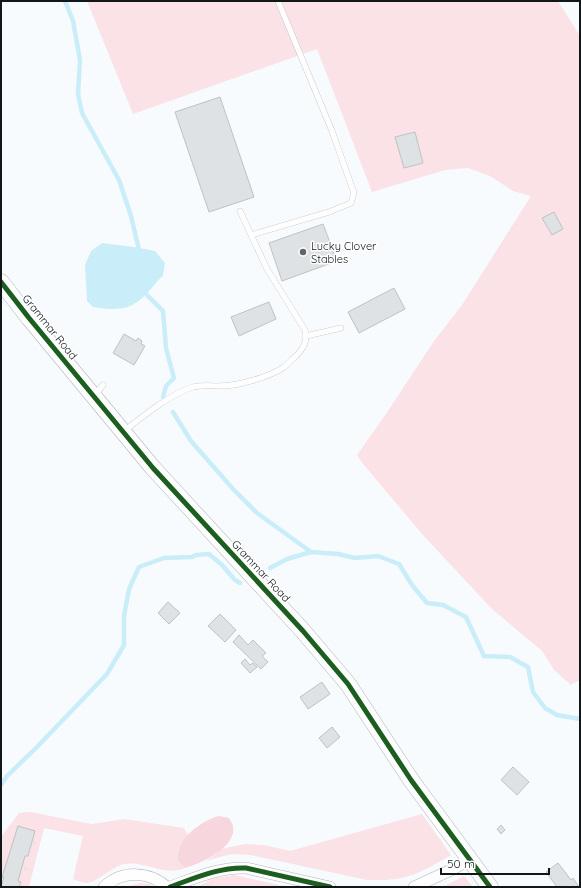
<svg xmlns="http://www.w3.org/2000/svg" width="581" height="888" viewBox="0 0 581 888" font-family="Quicksand,sans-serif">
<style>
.green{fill:#fae2e7}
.forest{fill:#f7d6dd}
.water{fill:#caedfa}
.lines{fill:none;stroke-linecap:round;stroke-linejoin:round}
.stream{stroke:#caedfa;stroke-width:4.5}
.building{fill:#dee2e4;stroke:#bec2c3}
.lane-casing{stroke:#b1b5b7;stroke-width:6}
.street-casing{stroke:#b1b5b7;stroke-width:12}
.secondary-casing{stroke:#b1b5b7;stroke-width:17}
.path{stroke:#e3e4e4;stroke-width:2.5;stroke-dasharray:3 3;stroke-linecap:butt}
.lane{stroke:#fefeff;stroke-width:5.5}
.street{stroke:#fefeff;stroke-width:11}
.secondary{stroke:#fefeff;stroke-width:16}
.cycleway-casing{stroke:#fff;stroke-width:8}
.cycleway{stroke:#1b5e20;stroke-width:5}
.poi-dot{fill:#626668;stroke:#fff;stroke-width:1.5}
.labels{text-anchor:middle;stroke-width:3;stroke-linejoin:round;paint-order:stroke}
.poi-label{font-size:11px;fill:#111618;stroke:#fff;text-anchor:start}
.street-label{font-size:11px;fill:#111618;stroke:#fff}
</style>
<rect width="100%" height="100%" fill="#f8fbfd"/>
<path class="green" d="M87 1H558L580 36V680L571 685 554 670 542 651 492 609 423 535 363 464 357 455 386 414 434 341 462 305 531 196 513 191 490 176 468 168 445 170 372 192 317 49 133 114Z
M30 812 92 824 124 819 184 828 188 835 178 850V861L185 868C164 877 145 860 124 864 111 867 96 884 85 883 81 882 77 881 73 879L83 836 44 828 29 887H1V837L19 813Z
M422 814 451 855 430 867 413 875 397 879 384 880H367L250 855 232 854 205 861 216 854 221 849 245 844 264 845 290 851Z
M234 875 288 887H197L212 879Z
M464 876 473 887H443Z
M140 883 150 884 155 887H124Z"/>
<path class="forest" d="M219 816 229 818C230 820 233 824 233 827 237 847 200 864 185 868L178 861C175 839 201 821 219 816Z"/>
<path class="water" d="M102 243 134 247 155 251 165 263 163 276C157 280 155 285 150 290 132 311 118 311 93 307L87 301 85 265 91 251Z"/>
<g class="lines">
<path class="stream" d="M65 1 73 21 80 60 78 94 82 113 119 180 131 216 140 254
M145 289 146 294 163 311 166 348 174 378 166 386 163 397
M173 412 191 441 233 489 257 513 311 552 338 554 355 558 378 556 399 564 412 585 427 603 443 605 466 617 484 656 510 657 528 667 533 692 545 708 557 715 580 719
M270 568 287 559 311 552
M1 785 7 776 36 748 107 674 124 645V616L129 589 139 567 164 558 192 557 196 555 209 554 222 565 235 580 240 583"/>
</g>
<path class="building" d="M220 97 254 197 209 212 175 112Z
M415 132 423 163 404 168 395 137Z
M554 212 563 229 552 235 542 218Z
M323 224 337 261 282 281 269 243Z
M394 288 405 309 359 333 348 312Z
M269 302 276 319 239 336 231 317Z
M124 334 136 341 138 338 142 341 141 344 145 346 134 365 113 353Z
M168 602 180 613 169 624 158 613Z
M220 614 236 630 225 642 208 626Z
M239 635 248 645 253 640 266 653 262 656 268 662 261 669 233 642Z
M245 659 250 665 253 663 257 667 250 673 241 663Z
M322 682 330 694 308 709 300 697Z
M332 727 340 737 327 748 319 738Z
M513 767 529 782 517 795 501 780Z
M501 825 505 830 501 834 497 829Z
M18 826 35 831 28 856H25L18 881 21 882 19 887H1L4 877H2Z
M558 863 571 880 573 878 579 887H557L546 872Z"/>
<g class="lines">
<defs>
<path id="lane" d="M251 235 329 212 351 203 354 193 332 131 278 1
M306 336 341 328
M94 396 103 385
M123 432C142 417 170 394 193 387 202 385 211 386 220 386 237 386 270 377 284 367 288 364 291 360 295 357 303 349 308 342 305 330L267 269 240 211"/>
<path id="street" d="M104 887C122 870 149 871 167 887
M170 887C195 878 219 867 246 868L330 887
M414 887 451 870 469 860"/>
<path id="secondary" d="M1 282 29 318 153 468 303 631 348 684 411 780 490 887"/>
</defs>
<use href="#lane" class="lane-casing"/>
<use href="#street" class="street-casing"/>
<use href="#secondary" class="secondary-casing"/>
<path class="path" d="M33 843 38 844
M24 869 31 870"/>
<use href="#lane" class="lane"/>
<use href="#street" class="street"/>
<use href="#secondary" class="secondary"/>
<defs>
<path id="cycleway" d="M1 282 29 318 153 468 303 631 348 684 411 780 490 887
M170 887C195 878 219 867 246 868L330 887"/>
</defs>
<use href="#cycleway" class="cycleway-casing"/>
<use href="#cycleway" class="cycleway"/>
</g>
<circle class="poi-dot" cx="303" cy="252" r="4"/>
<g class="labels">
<g class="poi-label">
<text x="311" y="250">Lucky Clover<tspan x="311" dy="13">Stables</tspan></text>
</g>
<g class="street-label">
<text transform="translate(50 327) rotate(51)" y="4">Grammar Road</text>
<text transform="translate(261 571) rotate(47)" y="4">Grammar Road</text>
</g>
</g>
<rect width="581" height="888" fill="none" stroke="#111618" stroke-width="4"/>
<path d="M441 868v6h108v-6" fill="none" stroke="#111618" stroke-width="2"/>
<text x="447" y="868" font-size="12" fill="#111618" stroke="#ffffff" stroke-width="3" paint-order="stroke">50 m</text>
</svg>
